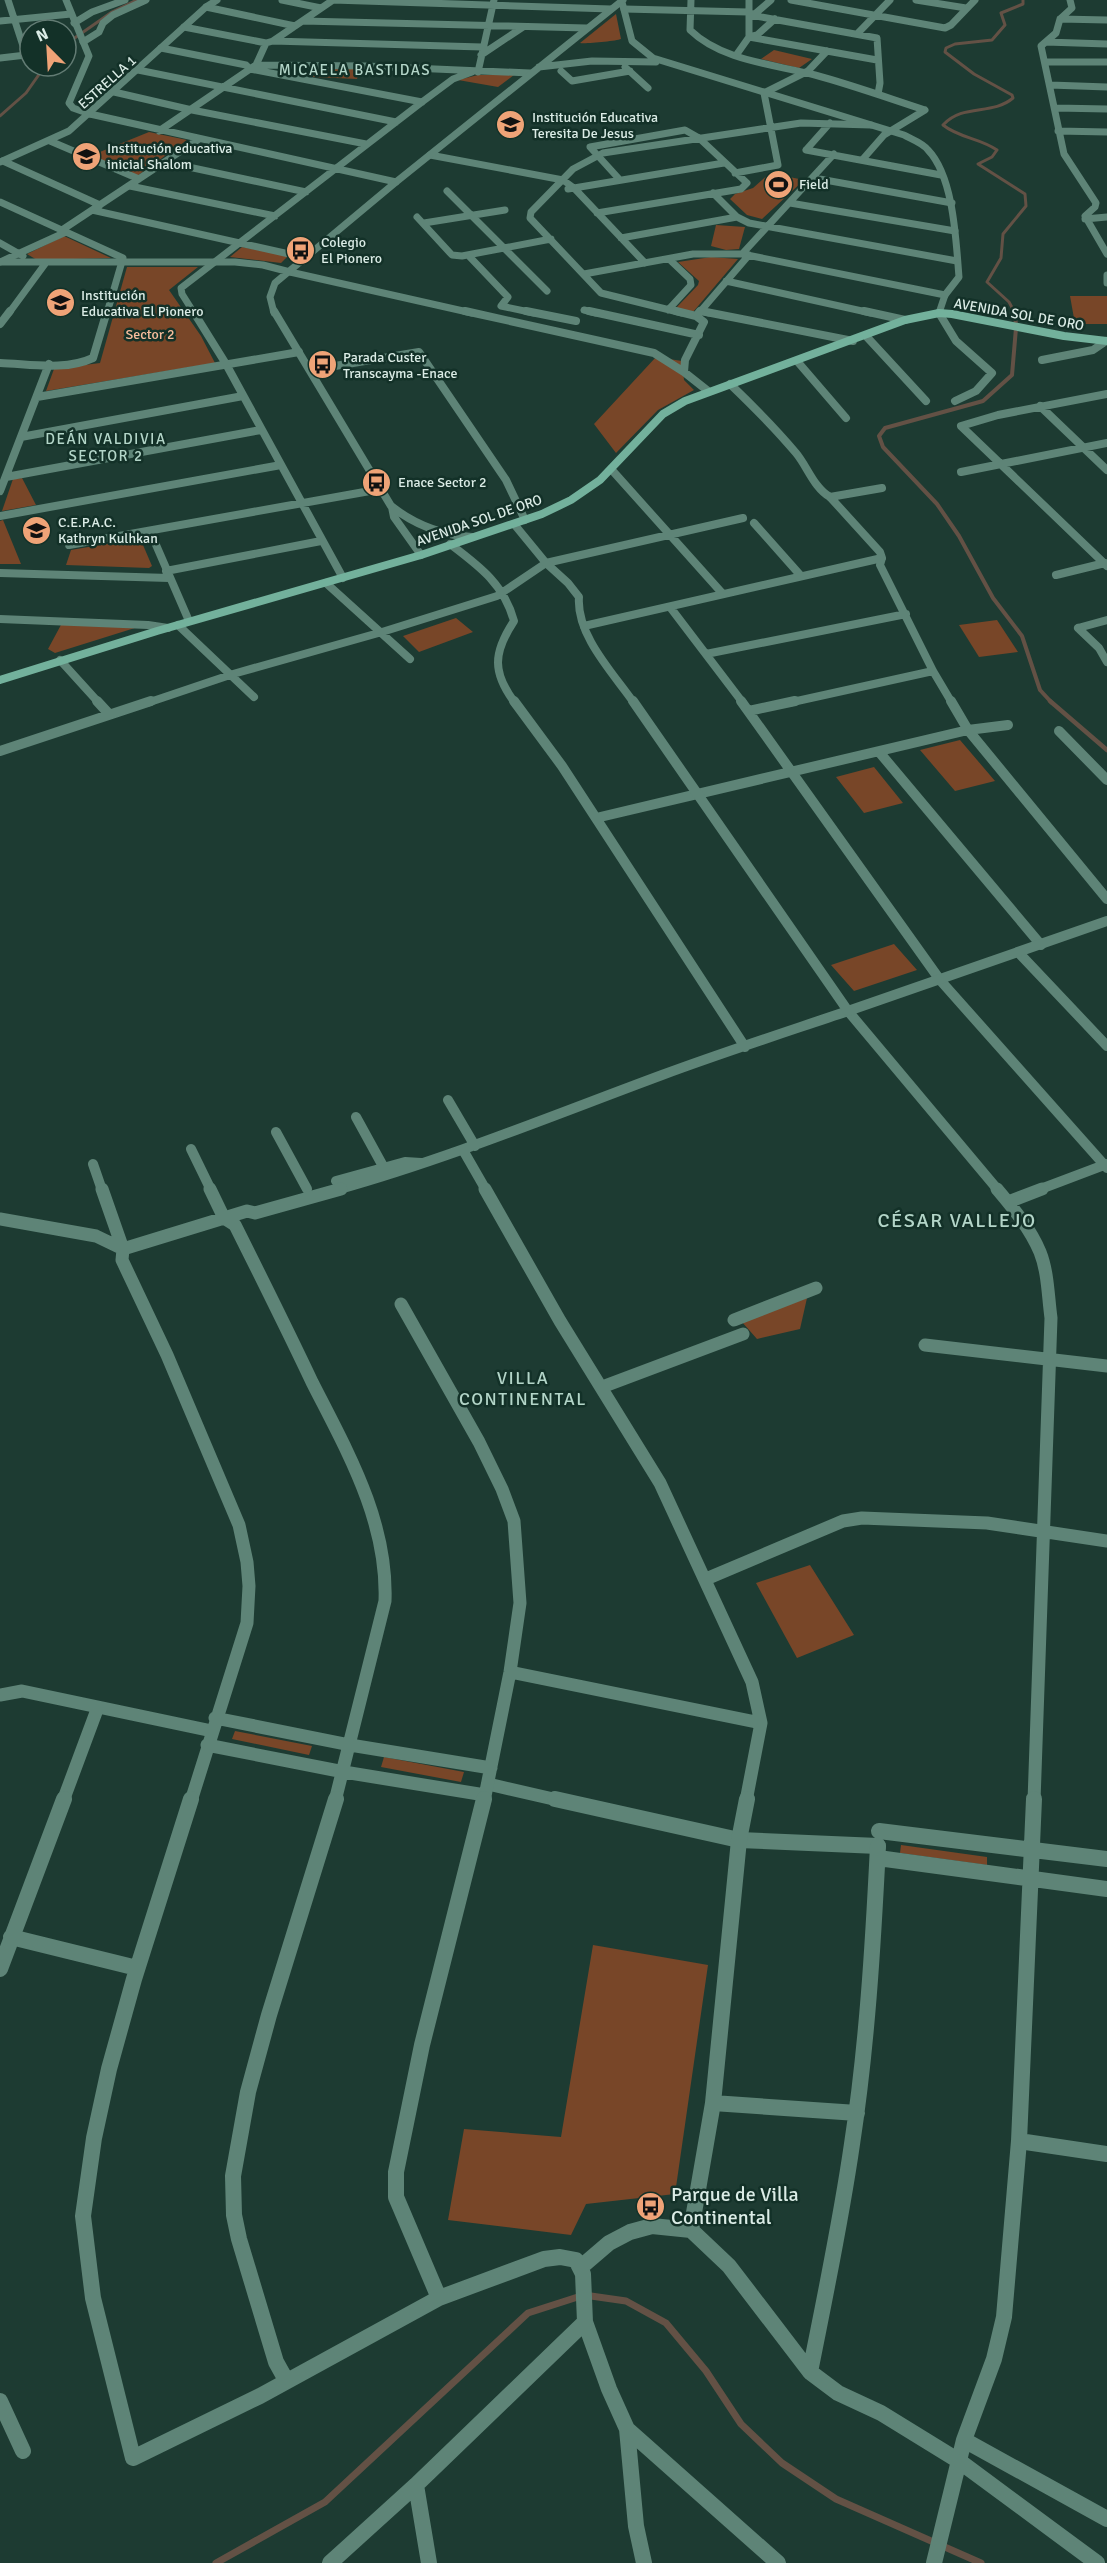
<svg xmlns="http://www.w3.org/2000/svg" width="1107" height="2563" viewBox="0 0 1107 2563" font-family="Signika,sans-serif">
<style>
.green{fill:#784628}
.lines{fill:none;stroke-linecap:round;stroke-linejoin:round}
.stream-far3{stroke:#635145;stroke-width:3}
.stream-far2{stroke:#635145;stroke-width:4}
.stream-far1{stroke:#635145;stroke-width:4.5}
.stream{stroke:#635145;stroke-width:7}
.pedestrian-far1{stroke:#5e8477;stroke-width:13}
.pedestrian{stroke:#5e8477;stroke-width:16}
.minor-far4{stroke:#5e8477;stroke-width:7}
.minor-far3{stroke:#5e8477;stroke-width:8}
.minor-far2{stroke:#5e8477;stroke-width:10}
.minor-far1{stroke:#5e8477;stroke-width:13}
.minor{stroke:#5e8477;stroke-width:16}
.tertiary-far2{stroke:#5e8477;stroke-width:7}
.tertiary-far1{stroke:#5e8477;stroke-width:8}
.tertiary{stroke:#5e8477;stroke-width:10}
.secondary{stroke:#73b19c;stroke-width:8}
.labels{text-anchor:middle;stroke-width:5;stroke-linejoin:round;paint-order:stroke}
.far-street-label{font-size:14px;fill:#dbece6;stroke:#133128}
.far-poi-label{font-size:14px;fill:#dbece6;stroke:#133128;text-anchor:start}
.far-park-label{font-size:14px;fill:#f9be9d;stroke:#133128}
.far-neighbourhood-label{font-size:15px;letter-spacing:1.5px;fill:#b3d5c8;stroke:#133128}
.neighbourhood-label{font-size:18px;letter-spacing:1.5px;fill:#b3d5c8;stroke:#133128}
.quarter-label{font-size:20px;letter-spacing:1.5px;fill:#b3d5c8;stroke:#133128}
.near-poi-label{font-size:20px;fill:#dbece6;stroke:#133128;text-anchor:start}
</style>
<rect width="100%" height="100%" fill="#1d3b32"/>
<path class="green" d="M616 14 621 39C616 41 586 44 580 43Z
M774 50 812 59 799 68 761 59Z
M317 68 360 69 357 79 313 77Z
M478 75H514L498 87 458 80Z
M149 132 187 140 137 176 90 156Z
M770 173 804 180 762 219 747 215 730 199 735 194 753 188Z
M716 225 745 227 739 249 726 250 711 246Z
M64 236 111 258 37 260 27 254Z
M242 247 288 256 281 263 230 257Z
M711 257 738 259 693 312 676 308 698 285 699 281 678 262Z
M127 267H198L169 290 201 336 215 363 46 391 54 369 100 363Z
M1070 296H1107V324H1075Z
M656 357 682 361 684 380 694 390 658 410 616 453 594 424Z
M22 478 36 505 2 511 13 479Z
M3 520 21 564H0V521Z
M140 538 152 566 149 568 66 565 71 550Z
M456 618 473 632 419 652 403 636Z
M997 620 1018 652 979 657 959 625Z
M62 623 138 627 55 653 48 649Z
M960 740 995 781 955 791 920 750Z
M874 767 903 803 864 813 836 777Z
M894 944 917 970 854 991 831 965Z
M807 1298 800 1329 757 1339 742 1322Z
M810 1565 854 1635 797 1658 756 1583Z
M235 1731 312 1746 309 1755 232 1739Z
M384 1757 464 1772 461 1782 381 1767Z
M901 1845 987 1857V1865L900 1853Z
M593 1945 708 1965 675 2194 586 2204 571 2235 448 2220 464 2129 561 2137Z"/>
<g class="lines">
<path class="stream-far3" d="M66 44 112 12 137 0
M0 116 26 93 45 66
M1015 313 1009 302 987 282 1001 258 1003 234 1026 206 1025 194 978 164 992 157 997 150C980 138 959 138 943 125 963 103 992 116 1013 98L1012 95 974 74 945 52 946 48 955 44 992 40 1005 25 1001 13 1023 4V0"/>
<path class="stream-far2" d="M1015 311 1016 328 1012 375 983 401 885 428 879 436 883 447 937 504 959 536 993 598 1022 636 1040 690 1052 703"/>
<path class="stream-far1" d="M1050 701 1107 750"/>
<path class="stream" d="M216 2563 325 2502 528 2313 584 2295 626 2301 666 2323 706 2371 741 2424 782 2463 836 2499 981 2563"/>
<path class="pedestrian-far1" d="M488 1784 562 1801"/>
<path class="pedestrian" d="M555 1799 739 1840 878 1846"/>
<path class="minor-far4" d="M282 0 321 8
M333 0 611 9
M691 0 690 30C722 61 773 64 815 75 852 85 888 98 925 110
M791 0 945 28 951 25 975 0
M916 0 966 8
M1070 0 1072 8 1060 19 1056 33 1041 46 1064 154 1096 203 1095 207 1085 216 1107 254
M206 7 295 26
M624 9 748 12
M750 15 877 38 880 83 878 94
M750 15 756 13 771 0
M1060 19 1107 20
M0 21 71 14
M303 21 586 28
M74 23 92 12 125 0
M184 27 266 43
M858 33 890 0
M749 37 877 60
M749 37 757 35 775 19
M273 41 482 47
M83 42 99 32 103 23 113 15 146 0
M1046 42 1107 44
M161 48 246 65 250 69 422 102
M737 54 749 37V0
M481 55 523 27
M0 58 26 55 8 0
M1046 62H1107
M256 65 366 66 530 73
M625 67 648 88
M138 70 396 122
M561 71 572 81 630 71
M478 72 494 0
M1050 85 1107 87
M114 92 192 110 366 144
M1056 108 1107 109
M90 114 396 182
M159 131 256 65 266 43 273 41 333 0
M1058 131 1107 132
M50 141 139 179
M806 150 941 175
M806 150 830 123
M430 155 563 180 574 188 645 263
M863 159 884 135 925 110
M3 161 100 205
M165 162 306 192
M735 173 778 165 764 93 808 71 827 51
M814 178 952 203
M130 186 275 216
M568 189 724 163
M447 191 547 291
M713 193 737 217 749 223 957 261
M0 202 123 258 107 313
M790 203 955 231
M92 210 307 258
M597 213 741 189 747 183 699 138 685 130 590 147 620 180
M417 217 452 255 462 256 551 239
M1085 219 1107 217
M424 223 505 210
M62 230 199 139
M621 238 737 217
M0 243 23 256
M742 254 834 154
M468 255 508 297 501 306 534 313
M0 262 66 232
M290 272 472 313
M584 274 693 254H742L945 295
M1107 275V283
M726 281 871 313
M584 310 596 313
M668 310 691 285 690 279 669 259
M701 311 709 313
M194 313 182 294 181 288 422 102 453 79 472 72
M682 313 601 293 530 218 531 212 573 169 603 153 801 123 871 125
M699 313 749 255"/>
<path class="minor-far3" d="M193 311 226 364 343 578
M465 311 654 353 684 372
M526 311 576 321
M589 311 699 335
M676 311 696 316 704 322 685 360 684 372 708 391
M701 311 853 341
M864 311 905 320
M939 313 956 341 992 373 976 391 955 401
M697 315 700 311
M866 336 926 401
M1042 360 1093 350 1106 341
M797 361 846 418
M0 363C30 364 65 371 93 358L107 311
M311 370 419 352 506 480 525 520
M730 384C753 406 775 428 796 453 807 466 814 488 830 497L880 552 882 558 880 565 933 671 952 703
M1107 394 998 415 961 426 1107 566
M37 397 299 352
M1040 406 1107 470
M21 437 243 396
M611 469 722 593
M961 472 1107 443
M6 477 261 430
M0 491 49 364
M830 497 882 488
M0 516 281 465
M754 523 801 576
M150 531 189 621
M450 544C479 566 504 584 514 621 493 653 492 672 515 703
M69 545 381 489
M166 571 321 541
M0 573 169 578
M1056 575 1105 563
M326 583 410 659
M670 607 743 703
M0 619 148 625 168 628
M178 625 254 697
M584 626 882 558
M1078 628 1099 648 1107 662
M1078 628 1107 620
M706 654 906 614
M60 660 99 703
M147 703 233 674 382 632 497 596 546 563 743 518
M788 703 933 671"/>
<path class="minor-far2" d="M97 701 109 714
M514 701 562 766 745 1047
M741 701 940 980 1107 1168
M951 701 968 730 1107 899
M749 711 795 701
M1059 731 1107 780
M0 751 151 701
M880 753 1041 945
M596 818 968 730 1008 725
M1018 952 1107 1046
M448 1100 475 1146
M356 1117 384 1168
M276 1132 307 1189
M191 1149 211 1190
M463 1150 486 1190
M93 1164 102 1190
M336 1181 405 1162 421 1163
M336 1190C447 1159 554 1115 662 1075 724 1052 786 1032 848 1011L998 1190
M1038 1190 1107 1164"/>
<path class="minor-far1" d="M102 1189 123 1249 122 1260 167 1355 239 1525 247 1562 249 1586 247 1623 191 1801
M210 1189 224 1218 235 1225C261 1277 287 1329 312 1382 347 1451 388 1521 385 1601L335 1801
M485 1189 560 1321 660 1483 752 1682 761 1723 746 1801
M997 1189C1013 1208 1030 1228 1040 1252 1048 1272 1048 1296 1051 1318L1034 1801
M1008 1202 1042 1189
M0 1219 96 1236 123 1249 247 1211 255 1213 341 1189
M401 1304 479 1442 502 1489 514 1521 520 1603 510 1672 484 1801
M734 1320 816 1288
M925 1345 1107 1366
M602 1387 743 1334
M706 1579 843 1521 862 1518 987 1523 1107 1541
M510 1672 761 1723
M0 1695 22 1691 212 1731
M215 1718 350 1745 491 1768
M207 1745 344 1772 485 1795
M63 1801 98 1707"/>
<path class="minor" d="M191 1799 134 1979 109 2069 94 2138 83 2216 93 2298 133 2458 260 2396 439 2298 544 2259 560 2257 576 2260 583 2274 585 2322 609 2389 627 2429 636 2526 644 2563
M879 1831 1107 1859
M878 1858 1107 1889
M11 1937 137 1968
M0 1969 64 1799
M713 2103 857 2113
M1019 2141 1107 2154
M691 2230 713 2103 739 1840 747 1799
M581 2267 609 2243 630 2232 652 2226 691 2230 729 2266 810 2372 838 2393 881 2413 959 2461 1097 2563
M439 2298 396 2197V2172L422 2045 484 1799
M810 2372C825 2296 841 2221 852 2144 867 2046 873 1946 878 1846
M286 2380 276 2362 239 2239 234 2215 233 2176 248 2092 269 2015 336 1799
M0 2401 23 2451
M627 2429 778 2563
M964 2440 1107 2519
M416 2485 429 2563
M330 2563 416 2485 585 2322
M934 2563 964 2440 994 2359 1004 2317 1019 2141 1034 1799"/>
<path class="tertiary-far2" d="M66 0 89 56 69 103 73 108 90 114
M622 2 632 41 653 58 904 135C911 139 923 143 928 150 954 177 956 242 959 277L945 295 939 313
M539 67 592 61 656 62
M0 162 69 131 206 7 217 0
M0 262H235L263 265 290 272
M9 313 45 264
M274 313 270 297 275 283 396 182 623 0"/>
<path class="tertiary-far1" d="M274 311 391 506C415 525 441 535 472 537
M0 324 10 311
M392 507 394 517 421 555
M514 524 546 563 568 583 579 597C576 635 613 673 634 703"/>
<path class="tertiary" d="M633 701 848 1011 1107 921"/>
<path class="secondary" d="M0 680 157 631 421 555 542 514 571 500 600 480 663 414 685 401 905 320 939 313 952 314 1064 336 1107 341"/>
</g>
<defs>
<symbol id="school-disc" viewBox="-11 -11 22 22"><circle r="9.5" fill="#efa377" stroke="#133128"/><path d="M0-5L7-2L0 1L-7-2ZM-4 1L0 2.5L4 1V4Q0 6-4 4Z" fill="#111"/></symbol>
<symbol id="stadium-disc" viewBox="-11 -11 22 22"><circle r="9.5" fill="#efa377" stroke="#133128"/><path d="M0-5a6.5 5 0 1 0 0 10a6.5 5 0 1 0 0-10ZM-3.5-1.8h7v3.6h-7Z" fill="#111"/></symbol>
<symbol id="bus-disc" viewBox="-11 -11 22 22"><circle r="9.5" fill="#efa377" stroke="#133128"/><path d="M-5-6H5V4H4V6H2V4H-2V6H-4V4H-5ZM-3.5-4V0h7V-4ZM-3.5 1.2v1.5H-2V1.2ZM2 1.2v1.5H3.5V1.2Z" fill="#111"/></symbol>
</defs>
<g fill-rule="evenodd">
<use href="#school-disc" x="494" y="108" width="33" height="33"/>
<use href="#school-disc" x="70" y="140" width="33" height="33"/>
<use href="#stadium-disc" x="762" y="168" width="33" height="33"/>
<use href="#bus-disc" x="284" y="234" width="33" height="33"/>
<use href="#school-disc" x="44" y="286" width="33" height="33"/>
<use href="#bus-disc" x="306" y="348" width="33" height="33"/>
<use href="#bus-disc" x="360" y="466" width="33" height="33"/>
<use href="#school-disc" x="20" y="514" width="33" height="33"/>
<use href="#bus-disc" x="634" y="2190" width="33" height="33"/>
</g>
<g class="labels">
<g class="far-street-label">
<text transform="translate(107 82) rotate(-42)" y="5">ESTRELLA 1</text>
<text transform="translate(1019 314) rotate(10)" y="5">AVENIDA SOL DE ORO</text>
<text transform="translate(479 520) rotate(-19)" y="5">AVENIDA SOL DE ORO</text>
</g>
<g class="far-poi-label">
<text x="532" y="122">Institución Educativa<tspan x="532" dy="16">Teresita De Jesus</tspan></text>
<text x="107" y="153">Institución educativa<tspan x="107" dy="16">inicial Shalom</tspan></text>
<text x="799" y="189">Field</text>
<text x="321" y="247">Colegio<tspan x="321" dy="16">El Pionero</tspan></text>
<text x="81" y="300">Institución<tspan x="81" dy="16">Educativa El Pionero</tspan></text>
<text x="343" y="362">Parada Custer<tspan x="343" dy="16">Transcayma -Enace</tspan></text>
<text x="398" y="487">Enace Sector 2</text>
<text x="58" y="527">C.E.P.A.C.<tspan x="58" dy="16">Kathryn Kulhkan</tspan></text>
</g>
<g class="far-park-label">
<text x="150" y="339">Sector 2</text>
</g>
<g class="far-neighbourhood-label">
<text x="355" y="75">MICAELA BASTIDAS</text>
<text x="106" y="444">DEÁN VALDIVIA<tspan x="106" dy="17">SECTOR 2</tspan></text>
</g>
<g class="neighbourhood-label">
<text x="523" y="1384">VILLA<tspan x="523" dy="21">CONTINENTAL</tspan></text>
</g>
<g class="quarter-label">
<text x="957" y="1227">CÉSAR VALLEJO</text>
</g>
<g class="near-poi-label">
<text x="671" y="2201">Parque de Villa<tspan x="671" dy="23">Continental</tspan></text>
</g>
</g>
<g transform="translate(48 48) rotate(336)"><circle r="28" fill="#133128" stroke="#637c74" stroke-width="1.5"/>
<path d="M0-4.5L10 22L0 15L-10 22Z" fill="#efa377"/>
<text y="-9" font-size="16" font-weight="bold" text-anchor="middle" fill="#dbece6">N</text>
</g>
</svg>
